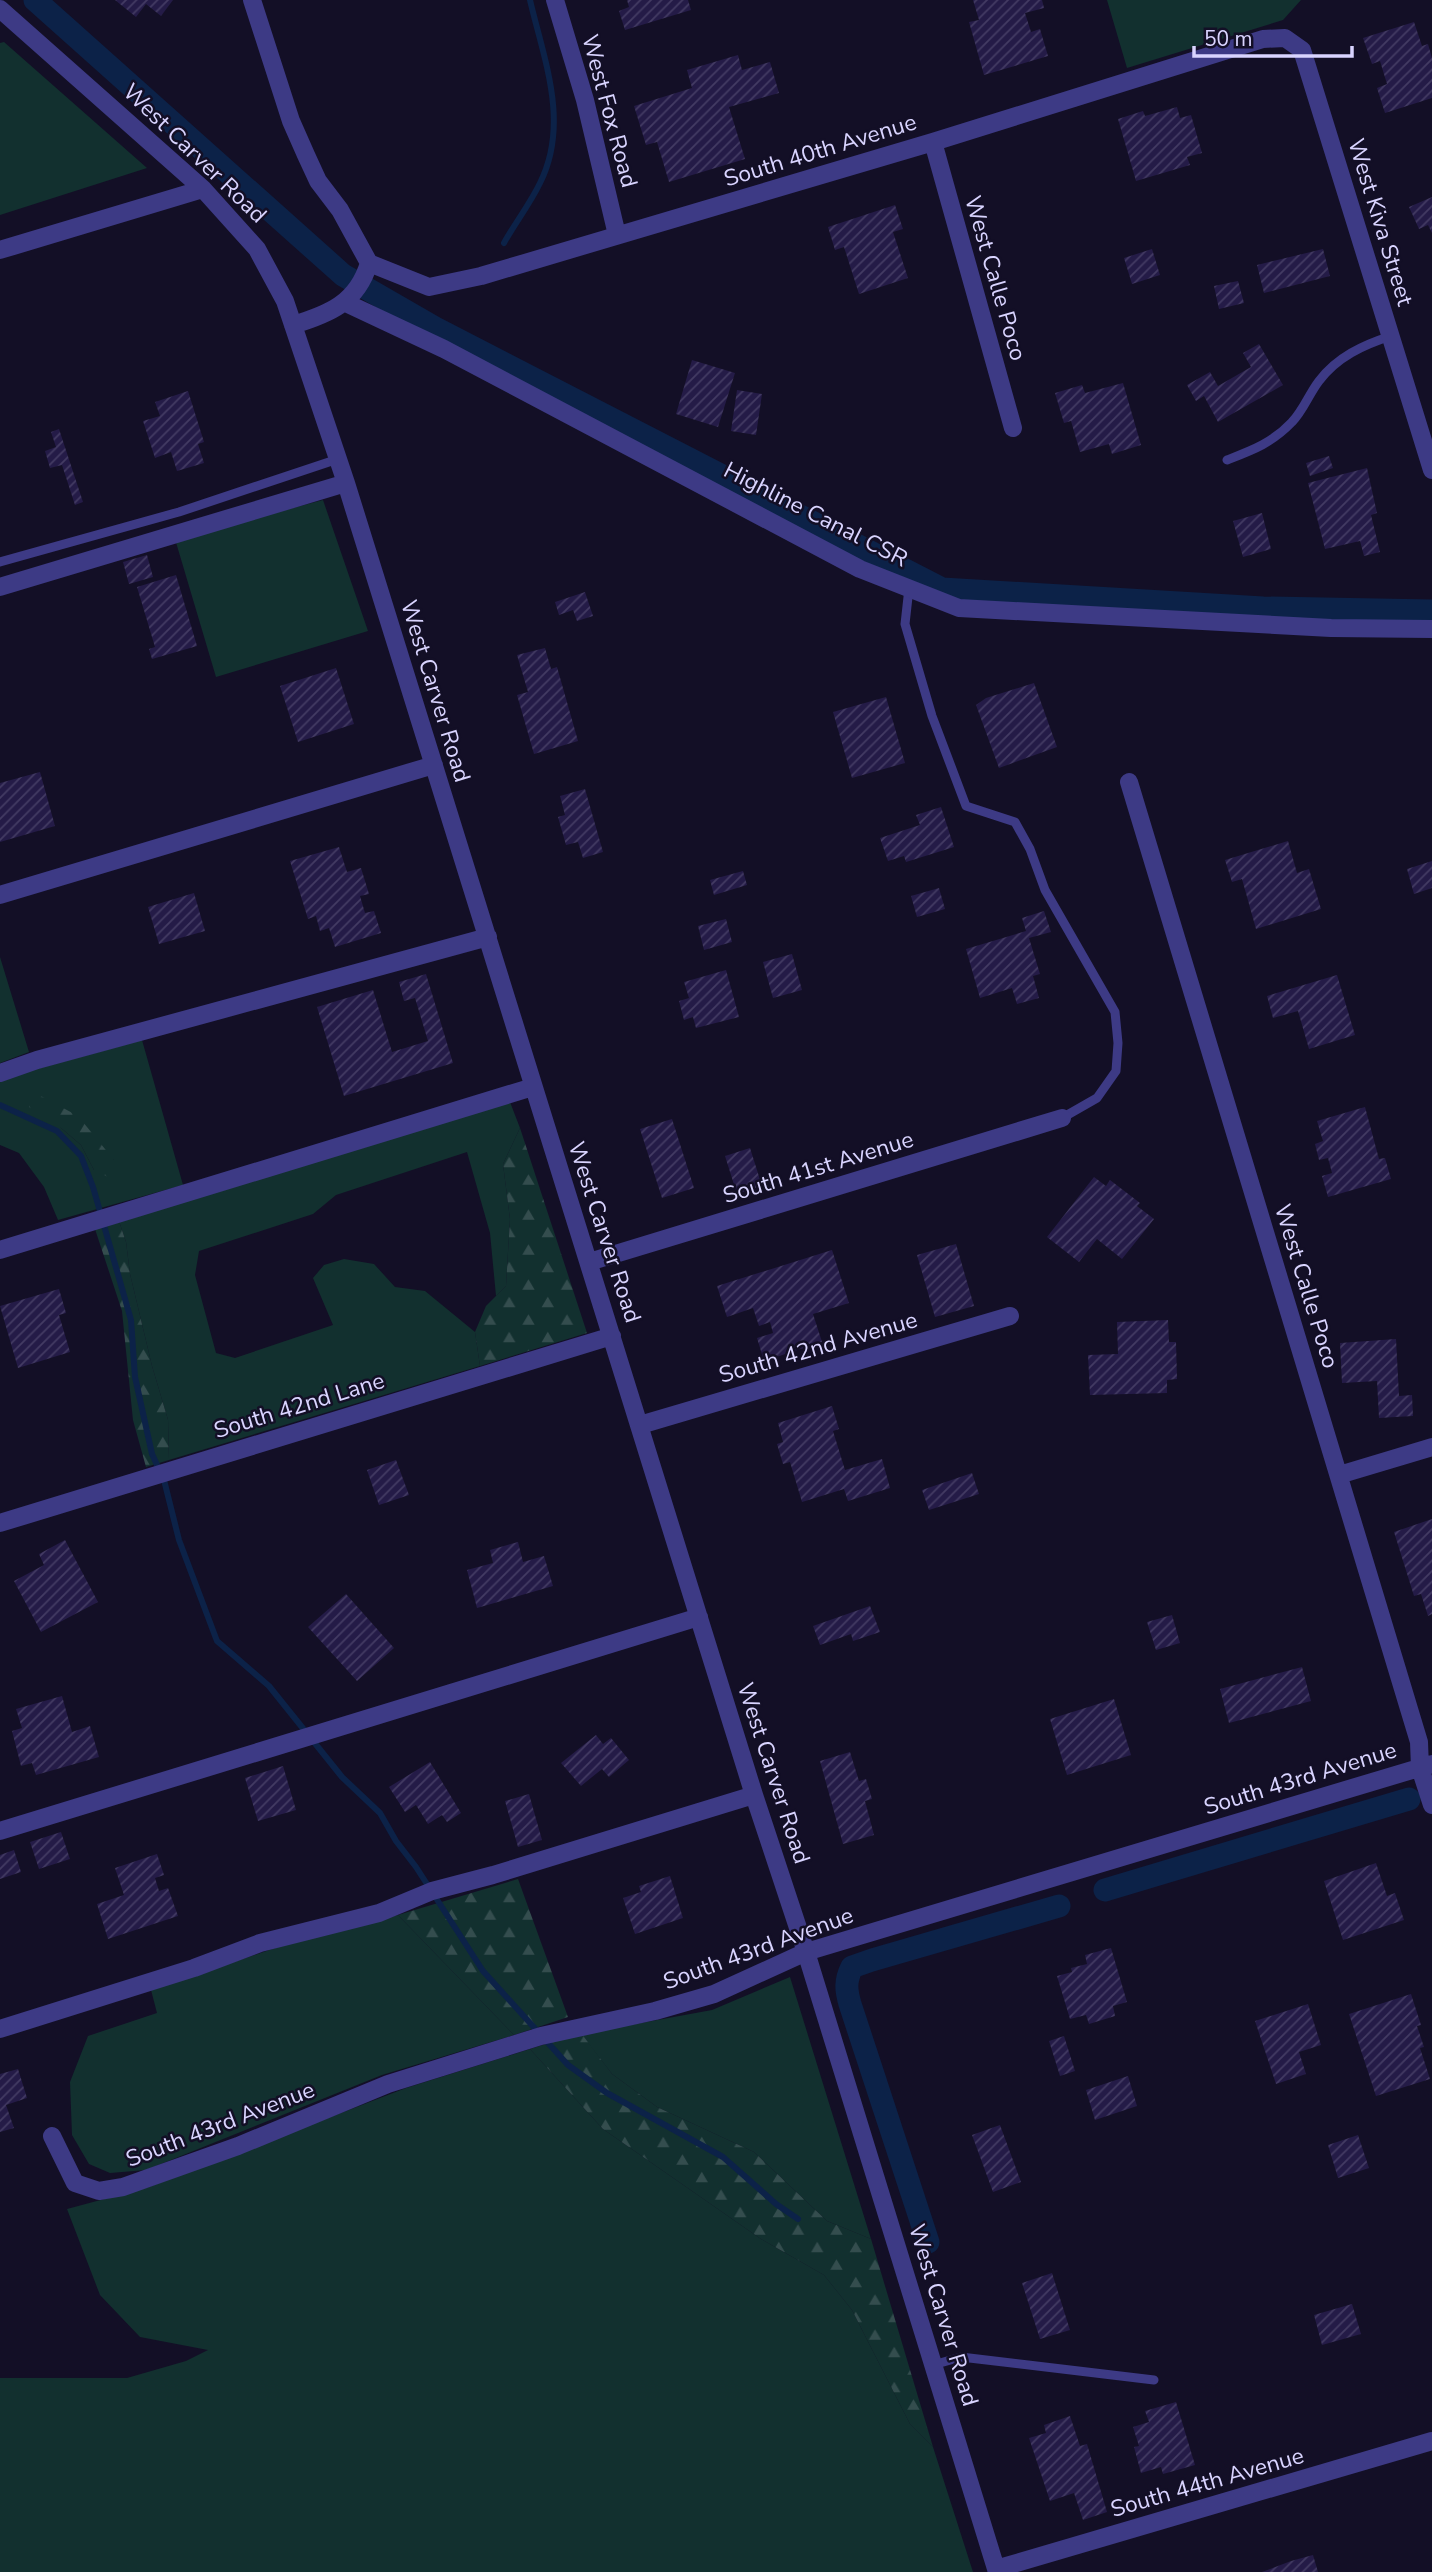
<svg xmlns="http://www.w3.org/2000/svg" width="1432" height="2572" viewBox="0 0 1432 2572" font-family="'Nunito Sans',sans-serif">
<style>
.green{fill:#12302f;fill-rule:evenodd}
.forest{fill:url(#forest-firs)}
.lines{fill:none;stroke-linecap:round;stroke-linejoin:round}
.stream{stroke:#0c2248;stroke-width:6}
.canal{stroke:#0c2248;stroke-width:23}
.building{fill:url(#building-hatch)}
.service{stroke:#3d3a85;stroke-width:9}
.minor{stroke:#3d3a85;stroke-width:18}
.labels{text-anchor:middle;stroke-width:5;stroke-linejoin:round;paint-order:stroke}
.street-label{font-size:23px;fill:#d9d4ff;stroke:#130f26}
</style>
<defs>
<pattern id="forest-firs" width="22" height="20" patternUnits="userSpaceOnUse" patternTransform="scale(1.75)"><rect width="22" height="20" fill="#12302f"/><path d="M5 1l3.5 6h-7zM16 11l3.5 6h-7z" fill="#344d4e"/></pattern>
<pattern id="building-hatch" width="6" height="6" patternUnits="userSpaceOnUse" patternTransform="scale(1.75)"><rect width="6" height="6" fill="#241b47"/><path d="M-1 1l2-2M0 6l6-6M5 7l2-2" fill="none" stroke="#433b63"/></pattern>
</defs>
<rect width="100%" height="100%" fill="#130f26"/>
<path class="green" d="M1107 0H1301L1283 20 1127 68Z
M4 42 147 168 0 215V43Z
M323 500 368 631 216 677 175 539Z
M0 957 29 1052 0 1063Z
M142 1040 183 1185 58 1220 44 1187 19 1153 0 1145V1079ZM60 1127 114 1160 94 1170 81 1145Z
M510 1102 520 1128 503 1164 510 1219 506 1286 496 1296 490 1233 467 1152 336 1195 313 1214 199 1251 195 1275 216 1353 235 1358 333 1325 313 1278 324 1265 344 1259 374 1264 395 1287 425 1291 475 1332 480 1366 169 1460 168 1420 152 1366 130 1274 126 1242 119 1221Z
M398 1915 514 2035 382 2075 146 2170 110 2173 89 2164 72 2135 70 2082 88 2036 157 2013 151 1990 281 1946Z
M790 1977 871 2239 827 2221 754 2152 657 2107 612 2074 581 2034 712 2010Z
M530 2049 603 2129 761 2239 824 2275 852 2310 910 2424 933 2447 973 2572H0V2378H127L186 2361 208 2350 140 2337 100 2295 67 2209 149 2187 406 2088Z"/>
<path class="forest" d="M39 1095 78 1116 114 1160 116 1172 110 1178 94 1170 81 1145 60 1127 29 1107V1098Z
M520 1128 587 1333 480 1366 475 1332 486 1306 506 1286 510 1219 503 1164Z
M119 1221 126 1242 130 1274 152 1366 168 1420 169 1460 146 1467 133 1420 122 1311 95 1229Z
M518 1879 568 2017 514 2035 398 1915Z
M581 2033 612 2074 657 2107 754 2152 827 2221 871 2239 933 2447 910 2424 852 2310 824 2275 761 2239 603 2129 530 2049Z"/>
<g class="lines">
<path class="stream" d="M504 243C515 223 530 204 540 183 570 123 544 60 530 0
M0 1105 57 1131 81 1156 93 1187 131 1320 135 1377 152 1454 164 1480 179 1540 217 1641 269 1686 342 1777 380 1813 396 1841 416 1867 483 1971 568 2065 607 2093 723 2157 776 2204 798 2219"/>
<path class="canal" d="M35 0 343 275 435 328 942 589 1263 608 1432 611
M1105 1890 1409 1799
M928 2242 850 2004C846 1990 845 1981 852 1967L872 1960 1059 1906"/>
</g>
<path class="building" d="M115 0H173L161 16 146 4 136 17Z
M627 0H688L691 10 625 30 619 11 629 7Z
M973 0H1042L1044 8 1025 13 1031 32 1040 29 1048 56 984 75 969 22 979 20Z
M1414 22 1422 46 1428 44 1432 58V98L1385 113 1377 88 1387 84 1380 61 1372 64 1363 38Z
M738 55 742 70 770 62 779 93 729 107 745 159 669 182 657 142 646 145 634 106 692 88 687 70Z
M1177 107 1180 118 1191 115 1202 153 1187 157 1190 165 1136 181 1118 119 1143 111 1145 116Z
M1432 197V233L1428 225 1419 229 1409 207Z
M895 205 903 229 893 232 908 278 859 294 844 247 835 250 828 227Z
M1152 249 1160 275 1132 284 1124 258Z
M1323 249 1330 276 1264 293 1257 265Z
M1238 281 1244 303 1219 309 1214 286Z
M1259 344 1283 385 1218 422 1204 396 1196 401 1187 385 1210 372 1218 386 1251 367 1243 353Z
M692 360 735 373 718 427 676 414Z
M1123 383 1141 445 1112 454 1109 444 1080 452 1071 421 1064 423 1055 393 1082 385 1085 393Z
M737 390 762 394 756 435 731 431Z
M188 391 204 442 198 444 204 463 177 471 171 452 155 458 143 421 160 416 155 402Z
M59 429 83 502 75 505 62 465 50 468 45 451 56 447 51 432Z
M1329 456 1333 468 1310 476 1306 463Z
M1367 468 1377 513 1371 515 1380 552 1364 556 1360 541 1325 549 1308 483Z
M1262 513 1271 549 1243 557 1233 521Z
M147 555 153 577 129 584 123 562Z
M176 575 197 646 152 659 149 649 155 647 137 587Z
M585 592 593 616 577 621 573 610 559 615 555 602Z
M545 648 551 669 557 667 578 741 534 754 517 695 528 692 517 655Z
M336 668 354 724 298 742 280 686Z
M1034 683 1057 747 999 768 976 705 986 698Z
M886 697 905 763 852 778 833 712Z
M40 772 55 826 0 842V783Z
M585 789 603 852 583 858 578 842 566 845 558 817 565 815 560 796Z
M941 807 954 847 906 862 904 856 888 861 880 838 920 825 916 815Z
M1288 841 1297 873 1309 869 1321 909 1256 929 1242 879 1232 882 1225 860Z
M339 847 347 872 361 868 369 894 360 896 365 913 374 911 381 933 335 947 329 928 320 931 316 916 308 919 290 861Z
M1432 861V888L1414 894 1407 869Z
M743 871 747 885 714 895 710 880Z
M939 888 945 909 917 917 911 896Z
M194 893 205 931 159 944 148 907Z
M1044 911 1051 932 1029 938 1040 974 1033 976 1039 998 1017 1004 1012 988 980 998 966 949 1026 931 1022 918Z
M726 919 732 942 704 950 698 926Z
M792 954 802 990 773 998 763 962Z
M726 970 739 1017 696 1028 693 1017 684 1020 679 1001 689 998 684 982Z
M426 974 453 1063 344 1096 317 1007 373 990 392 1052 428 1041 415 998 404 1001 399 982Z
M1337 975 1355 1035 1309 1049 1298 1011 1273 1018 1267 996Z
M1365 1107 1379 1159 1385 1158 1391 1179 1328 1197 1322 1176 1332 1173 1328 1158 1319 1160 1315 1144 1323 1141 1317 1121Z
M672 1119 694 1188 662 1198 640 1129Z
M750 1148 762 1186 737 1194 725 1156Z
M1094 1177 1106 1186 1110 1180 1140 1203 1137 1206 1154 1219 1122 1259 1097 1239 1079 1262 1047 1237Z
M956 1244 974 1306 935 1317 917 1255Z
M832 1250 849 1303 813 1314 822 1342 764 1361 757 1338 773 1333 770 1322 759 1326 753 1308 727 1317 717 1286Z
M59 1289 66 1313 59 1315 70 1352 18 1368 0 1306Z
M1168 1320 1169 1342H1176L1177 1379 1167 1380V1393L1090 1395 1088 1355 1118 1354 1117 1322Z
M1396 1339 1399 1396 1412 1395 1413 1416 1379 1418 1377 1381 1342 1383 1340 1343Z
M832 1406 839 1429 833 1431 845 1470 882 1459 890 1488 848 1501 844 1489 802 1502 790 1462 783 1464 777 1444 783 1442 778 1423Z
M396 1460 409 1495 379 1505 367 1470Z
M972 1473 979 1494 929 1510 922 1490Z
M1432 1519V1614L1428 1616 1421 1594 1414 1596 1394 1532Z
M65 1540 98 1602 41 1632 14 1581 44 1565 39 1554Z
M518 1542 523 1562 544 1556 553 1586 477 1608 467 1570 493 1563 490 1550Z
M346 1594 394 1648 357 1681 308 1627Z
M870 1606 880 1632 853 1641 851 1634 820 1645 813 1626Z
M1172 1615 1180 1643 1156 1650 1147 1622Z
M1302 1667 1311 1701 1229 1723 1220 1689Z
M62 1696 72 1732 90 1726 99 1757 36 1775 32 1763 21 1766 12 1731 22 1728 16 1709Z
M1114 1699 1131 1755 1067 1775 1050 1719Z
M596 1735 603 1744 611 1738 629 1760 609 1777 602 1769 581 1786 561 1763Z
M850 1752 859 1781 866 1779 872 1799 865 1801 874 1835 843 1844 820 1761Z
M430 1762 461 1813 447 1822 442 1815 428 1824 416 1805 405 1812 389 1787Z
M283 1766 296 1810 258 1821 245 1778Z
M529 1794 542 1840 518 1847 505 1801Z
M61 1832 70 1859 39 1869 30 1842Z
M14 1850 21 1872 0 1879V1855Z
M157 1854 164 1875 155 1878 159 1891 168 1888 178 1916 108 1939 97 1904 124 1895 115 1868Z
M1376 1863 1387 1896 1395 1893 1404 1920 1343 1940 1324 1881Z
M670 1876 683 1918 635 1934 623 1898 641 1892 639 1886Z
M1111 1948 1127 2002 1113 2006 1115 2016 1089 2024 1086 2015 1070 2019 1057 1976 1072 1972 1071 1968 1087 1964 1085 1955Z
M1411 1994 1421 2025 1417 2026 1424 2047 1420 2048 1430 2079 1376 2096 1349 2014Z
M1308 2004 1321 2045 1299 2052 1306 2074 1276 2084 1255 2021Z
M1064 2036 1075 2071 1060 2076 1049 2041Z
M18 2069 27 2098 6 2105 14 2128 0 2132V2074Z
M1128 2076 1137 2106 1095 2120 1086 2090Z
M1000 2125 1021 2182 993 2192 972 2135Z
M1358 2135 1369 2168 1338 2178 1328 2145Z
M1052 2273 1070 2330 1040 2339 1022 2283Z
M1352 2304 1361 2334 1322 2345 1314 2315Z
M1176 2402 1195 2465 1163 2474 1161 2467 1141 2473 1134 2447 1139 2446 1133 2427 1149 2422 1145 2411Z
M1070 2416 1080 2446 1087 2444 1107 2512 1083 2520 1074 2493 1050 2501 1029 2438 1046 2433 1044 2425Z
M1313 2555 1318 2572H1262L1291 2561Z"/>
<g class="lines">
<path class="service" d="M1227 460C1253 450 1272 443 1292 422 1303 411 1309 394 1319 381 1337 357 1363 345 1391 336
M0 562 179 512 338 459
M909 588 905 624 932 716 966 806 1015 822 1030 849 1045 890 1115 1012 1118 1043 1116 1071 1097 1098 1062 1118
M933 2365 961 2357 1154 2380"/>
<path class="minor" d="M252 0 291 121 306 155 318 181 340 210 369 263C357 303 329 314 293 325
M555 0 585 100 617 235
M0 9 203 189 257 249 285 301 346 483 754 1795 806 1952 997 2572
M933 142 1013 428
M0 250 203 189
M369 263 429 287 481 276 933 142 1263 39 1285 38 1302 50 1432 470
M344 302 444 349 860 569 959 608 1331 628 1432 629
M0 587 346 483
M1129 782 1419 1742 1420 1768 1432 1805
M0 895 434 765
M0 1073 37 1060 488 937
M0 1250 533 1087
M589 1262 1062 1118
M640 1425 1010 1316
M1339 1475 1432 1447
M0 1523 612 1336
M0 1831 699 1617
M0 2029 194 1968 260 1943 379 1913 432 1891 493 1875 754 1795
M52 2136 75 2183 99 2191 123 2187 238 2146 388 2084 541 2036 655 2011 714 1994 806 1952 1432 1764
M996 2569 1432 2441"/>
</g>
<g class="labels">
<g class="street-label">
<text transform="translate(610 111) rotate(75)" y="8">West Fox Road</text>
<text transform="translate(820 150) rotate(-17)" y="8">South 40th Avenue</text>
<text transform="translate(195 153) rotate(44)" y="8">West Carver Road</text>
<text transform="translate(1381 222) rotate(73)" y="8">West Kiva Street</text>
<text transform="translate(996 278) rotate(74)" y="8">West Calle Poco</text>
<text transform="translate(816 514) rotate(27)" y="8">Highline Canal CSR</text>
<text transform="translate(436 691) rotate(73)" y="8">West Carver Road</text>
<text transform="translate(818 1167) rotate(-17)" y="8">South 41st Avenue</text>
<text transform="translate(605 1232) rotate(72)" y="8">West Carver Road</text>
<text transform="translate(1307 1286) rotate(73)" y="8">West Calle Poco</text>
<text transform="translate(818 1347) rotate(-16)" y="8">South 42nd Avenue</text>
<text transform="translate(299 1405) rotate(-17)" y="8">South 42nd Lane</text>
<text transform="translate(774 1773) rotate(72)" y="8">West Carver Road</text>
<text transform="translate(1300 1778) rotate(-17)" y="8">South 43rd Avenue</text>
<text transform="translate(758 1948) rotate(-20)" y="8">South 43rd Avenue</text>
<text transform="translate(220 2124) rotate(-21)" y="8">South 43rd Avenue</text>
<text transform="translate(944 2315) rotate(73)" y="8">West Carver Road</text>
<text transform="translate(1207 2482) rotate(-16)" y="8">South 44th Avenue</text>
</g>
</g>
<path d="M1194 46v10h158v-10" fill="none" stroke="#d9d4ff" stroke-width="3.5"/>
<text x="1204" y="46" font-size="21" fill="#d9d4ff" stroke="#130f26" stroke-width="5" paint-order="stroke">50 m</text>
</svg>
